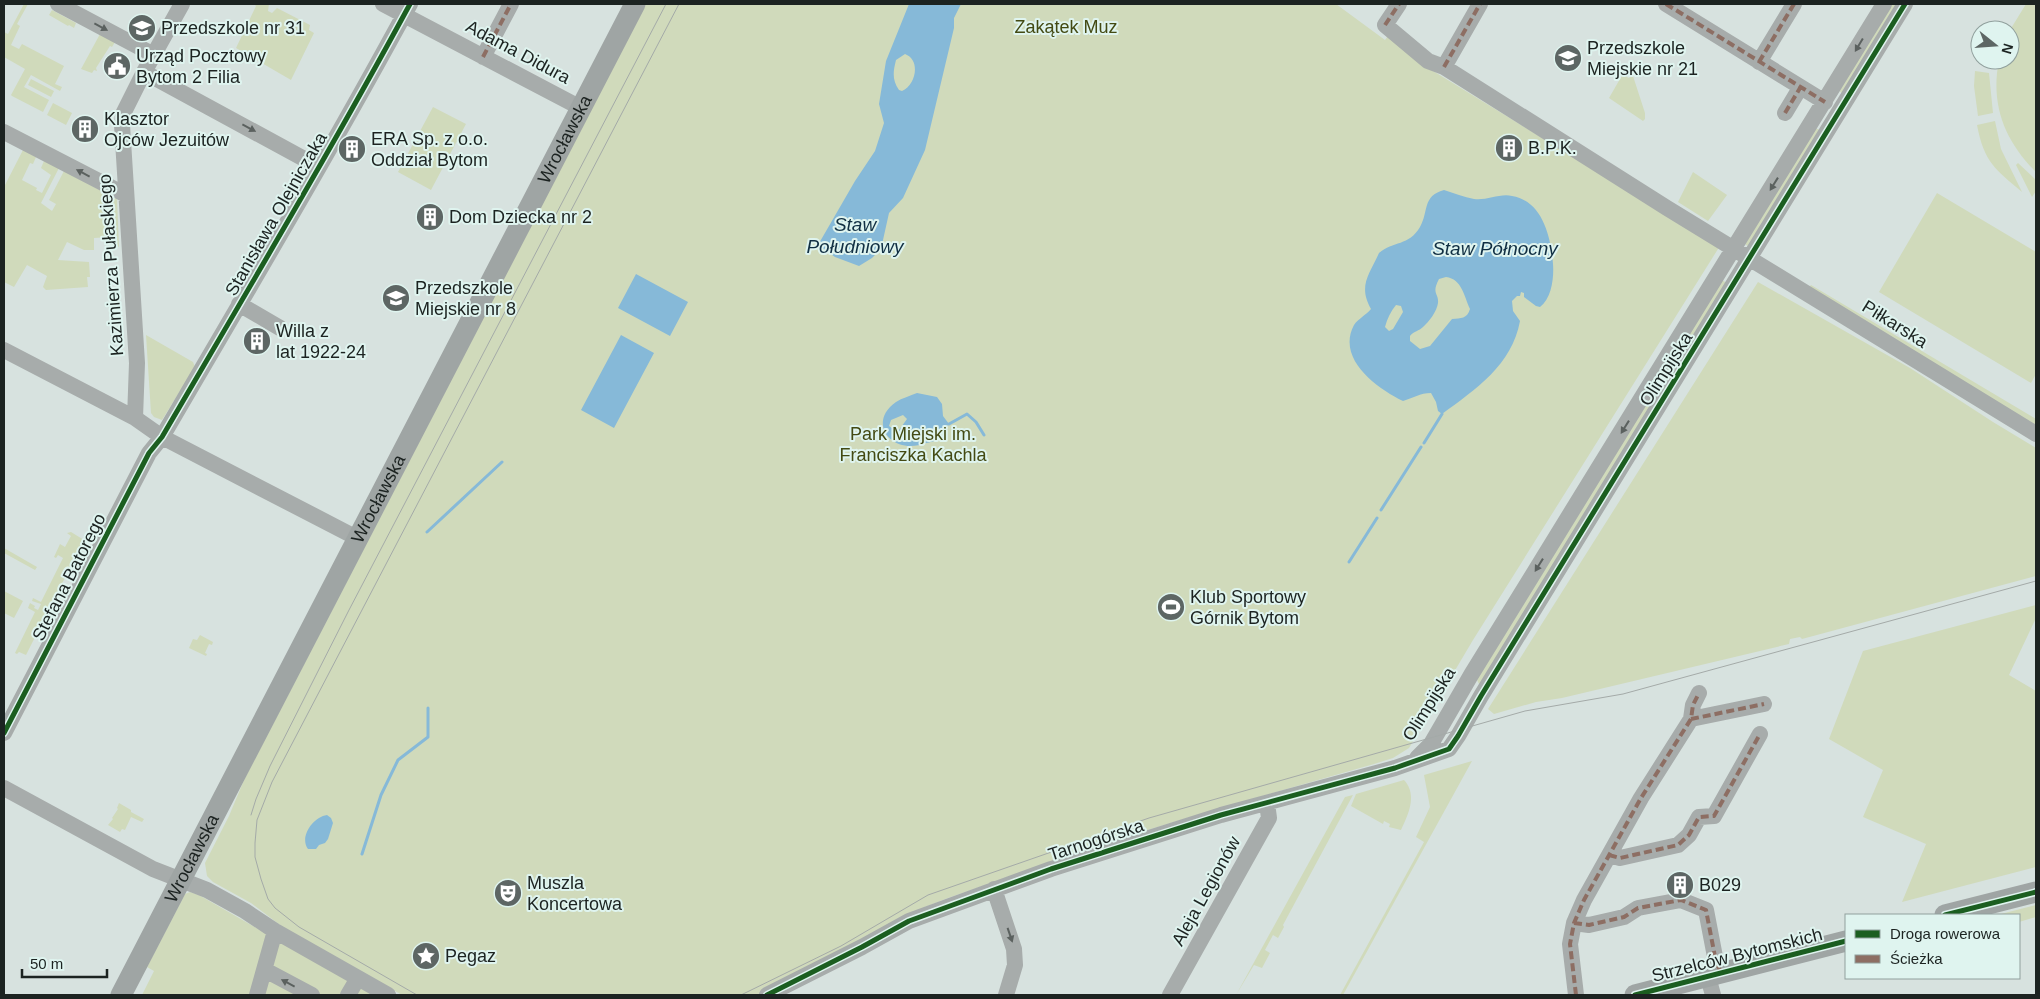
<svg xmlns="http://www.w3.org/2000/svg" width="2040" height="999" viewBox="0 0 2040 999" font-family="Arial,sans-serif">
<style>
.green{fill:#d0dabb}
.water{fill:#86b9d8;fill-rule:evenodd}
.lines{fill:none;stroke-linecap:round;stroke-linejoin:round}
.stream{stroke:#86b9d8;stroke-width:3}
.minor{stroke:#a7acab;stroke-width:16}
.major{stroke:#9fa5a4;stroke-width:21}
.tram{stroke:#a4aaa8;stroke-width:1}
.quiet{stroke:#8d6e63;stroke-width:4;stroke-dasharray:8 4;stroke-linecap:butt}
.cycleway-casing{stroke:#dff4ef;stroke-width:8}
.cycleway{stroke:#1b5e20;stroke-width:5}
.oneway{fill:#5b615f}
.labels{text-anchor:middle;stroke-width:4;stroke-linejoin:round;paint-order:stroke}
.park-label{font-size:18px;fill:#434a13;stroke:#dff4ef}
.poi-label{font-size:18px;fill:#1c2321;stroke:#dff4ef;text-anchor:start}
.street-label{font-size:18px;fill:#1c2321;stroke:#dff4ef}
.water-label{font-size:19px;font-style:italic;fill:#112f43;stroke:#dff4ef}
</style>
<rect width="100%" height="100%" fill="#d7e2df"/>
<path class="green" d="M24 4H28L17 24 20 26 11 45 19 49 22 44 64 66 55 84 62 87 60 91 31 75 24 87 49 100 43 112 12 96 11 95 25 69 4 57V32L8 34Z
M254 4H269L268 11 272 13 277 8 310 25 309 30 314 33 291 80 236 48 256 6Z
M646 4H1336L1385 40 1388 36 1425 66 1718 246V249L1473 640 1409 748 1393 758 1374 764 1210 811 1105 843 948 898 925 907 889 931 758 995H402L284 928 251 903 213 882 207 876 205 863 229 816 244 780Z
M1890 4H1899L1843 94 1837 89Z
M2026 4H2036V172C2005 141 1990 105 1999 60H2010V30Z
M52 10 76 23 74 28 69 25 68 26 49 15Z
M100 34 115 42 112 47 110 46 96 68 97 71 94 70 92 73 81 69Z
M1975 71 1989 73 1993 113 1978 116 1974 86Z
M1624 72 1628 78 1633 76 1645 113V119L1643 121 1609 98Z
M31 79 54 91 51 97 28 85Z
M53 103 72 113 66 125 47 115Z
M433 107 466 124 431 190 398 172Z
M1995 121 2001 149 2022 192C1995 169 1984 162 1977 125Z
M1815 128 1820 130 1748 246 1745 244Z
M23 150 36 157 33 164 30 163 22 180 37 188 36 190 42 193 51 175 41 168 44 161 59 168 41 203 52 211 56 204 49 200 64 171 117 199 119 247 112 243 110 237 94 238V250H84L67 242 58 260 89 262 90 277H87L88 287 46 290 43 287 47 276 27 265 14 287 4 282V187Z
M2018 163 2036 180V191L2032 197 2016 165Z
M1693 172 1727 195 1708 221 1678 202Z
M1937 193 2036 252V374L2031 383 1879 292Z
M1722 280 1728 284 1480 686 1476 678Z
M1758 282 1910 368 1993 422 2036 448V576L1802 639 1800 637 1790 639 1789 644 1562 698 1536 702 1494 714 1488 709Z
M1811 285 2036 419V434L1805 292Z
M146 335 193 362 195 367 162 420 154 417 151 413Z
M71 532 84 540 26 655 19 652 17 654 15 653 35 612 28 608 30 603 35 606 34 608 38 610 41 604 32 601 33 598 41 602 63 558 58 555 56 558 54 557 60 544 65 547 71 536 67 533Z
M4 548 37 567 35 570 4 553Z
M4 591 23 601 14 618 4 613Z
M2036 605V618L2009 675 2036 691V867L1902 902 1926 844 1863 817 1883 770 1829 739 1863 651Z
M200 635 213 642 212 645 209 644 205 653 207 654 206 656 189 648 193 639 197 640Z
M1472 761 1343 995H1340L1424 842 1416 837 1430 807 1424 775Z
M1404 780C1418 795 1408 815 1401 830L1389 827 1390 824 1384 821 1383 824 1351 806 1356 794Z
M1353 795 1283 925 1284 927 1278 938 1273 935 1265 950 1270 953 1262 968 1254 965 1236 995 1345 797Z
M119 803 131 810V812L144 819 142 822 131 817 125 830 122 829 120 832 108 825 113 819 112 818 118 809 117 808Z
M190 892 199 895 373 995H142L154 971 147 967 185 894Z
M2036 905V917L2019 922V915H1997Z"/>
<path class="water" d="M909 4H961L954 18V28L925 150 903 198 889 213 881 249 872 258 859 266 835 257 818 245 855 181 875 151 884 123 879 104 886 61ZM905 54C921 60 916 85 902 91L899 90C892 80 893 72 896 60Z
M1444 190C1454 193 1464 197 1474 199 1486 201 1500 193 1512 196 1543 201 1551 238 1553 264 1554 277 1552 298 1540 307L1536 306 1524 297V293L1521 292 1520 296H1517L1512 301 1513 311 1520 321C1512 365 1476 389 1442 414L1438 411 1436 402 1431 393C1420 393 1413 398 1403 401 1377 388 1336 359 1354 325 1358 319 1366 315 1371 309 1358 286 1369 275 1379 253 1393 241 1409 246 1420 227 1429 211 1422 196 1444 190ZM1446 277C1462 279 1464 296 1470 309 1467 319 1461 318 1452 319L1430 346 1420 349 1410 341V336C1414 331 1419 331 1423 327 1429 322 1437 311 1438 303 1439 293 1431 294 1439 279ZM1396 305 1401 306 1403 312 1393 329 1389 331 1385 327C1387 319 1391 311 1396 305Z
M636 274 688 302 670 336 618 308Z
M621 335 654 353 614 428 581 410Z
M917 393 937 397 942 404 943 416 949 424C944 428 941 435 937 439 935 442 930 442 926 443 892 456 866 423 896 402 902 398 910 396 917 393ZM903 415 907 419 899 430 896 431 889 426 891 420Z
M327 815 331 818 333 823 328 839 325 843 319 845 316 849H308C299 837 313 817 327 815Z"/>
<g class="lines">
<path class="stream" d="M949 424 967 414 976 422 984 435
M1424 443 1442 414
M1381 510 1421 447
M427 532 502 462
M1349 562 1377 518
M362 854 381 795 398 760 428 737V708"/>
<path class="minor" d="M58 4 154 55
M383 4 581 108
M1399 4 1385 25 1428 61 1444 67 1667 208 2036 434
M1666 4 1825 102
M483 57 511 4
M1759 62 1794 4
M1444 67 1480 4
M144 72 319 167
M1785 113 1800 88
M4 132 126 195
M239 304 280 328
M4 350 135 418 162 437 357 538
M135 418 137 363 122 125 123 114 144 72 182 4
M1691 719 1764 704
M4 733 149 453 162 437C246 293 331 150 410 4
M1417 758 1431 744 1471 675 1884 4
M4 788 153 869 207 890 245 911 275 931 388 995
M1609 855 1620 858 1678 845 1689 835 1699 817 1714 816 1760 734
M994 889 1014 949 1015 965 1006 995
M1574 923 1589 925 1624 917 1638 908 1681 900 1706 910 1716 962 1722 974
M265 970 312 995
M1708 977 1713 995
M257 995 275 931
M348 995 358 978
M767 995 862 947 909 921 1051 869 1221 815 1395 768 1449 749 1458 736 1481 696 1905 4
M1170 995 1269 818 1267 803
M1576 995 1570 944 1574 923 1584 900 1641 798 1691 719 1693 705 1699 693"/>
<g class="major">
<path d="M1945 915 2036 892"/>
<path id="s1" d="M121 995 635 4"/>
<path d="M1635 995 1846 941"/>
</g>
<path class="tram" d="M251 815 256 799 270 766 349 610 666 4
M417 995 299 927 275 908 268 899 261 879 255 857V843L257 820 272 782 679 4
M741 995 841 946 928 895 1149 818 1525 711 1623 694 2036 581"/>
<path class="quiet" d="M1666 4 1825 102
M1385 25 1399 4
M483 57 511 4
M1759 62 1794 4
M1444 67 1480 4
M1785 113 1800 88
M1691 719 1764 704
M1609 855 1620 858 1678 845 1689 835 1699 817 1714 816 1760 734
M1574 923 1589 925 1624 917 1638 908 1681 900 1706 910 1716 962 1722 974
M1576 995 1570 944 1574 923 1584 900 1641 798 1691 719 1693 705 1699 693"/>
<defs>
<path id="cycleway" d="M4 733 149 453 162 437C246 293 331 150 410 4
M1945 915 2036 892
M767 995 862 947 909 921 1051 869 1221 815 1395 768 1449 749 1458 736 1481 696 1905 4
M1635 995 1846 941"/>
</defs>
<use href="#cycleway" class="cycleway-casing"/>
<use href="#cycleway" class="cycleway"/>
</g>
<defs><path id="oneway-solid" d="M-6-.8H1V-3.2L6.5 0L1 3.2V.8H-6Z" transform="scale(1.25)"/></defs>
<g class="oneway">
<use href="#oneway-solid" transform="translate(101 27) rotate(28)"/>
<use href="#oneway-solid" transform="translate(1859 45) rotate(121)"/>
<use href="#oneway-solid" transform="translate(249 128) rotate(28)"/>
<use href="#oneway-solid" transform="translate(83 173) rotate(-152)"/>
<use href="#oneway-solid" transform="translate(1774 184) rotate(122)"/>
<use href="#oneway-solid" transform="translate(1625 427) rotate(122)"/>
<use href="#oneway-solid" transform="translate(1539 565) rotate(122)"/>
<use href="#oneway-solid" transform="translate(1010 935) rotate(71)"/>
<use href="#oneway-solid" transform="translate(288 983) rotate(-152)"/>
</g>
<defs>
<symbol id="school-disc" viewBox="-11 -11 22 22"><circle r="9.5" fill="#5d6664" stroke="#dff4ef"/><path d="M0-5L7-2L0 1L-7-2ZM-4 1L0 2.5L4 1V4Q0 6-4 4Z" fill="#fff"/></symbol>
<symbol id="civic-disc" viewBox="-11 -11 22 22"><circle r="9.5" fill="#5d6664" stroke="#dff4ef"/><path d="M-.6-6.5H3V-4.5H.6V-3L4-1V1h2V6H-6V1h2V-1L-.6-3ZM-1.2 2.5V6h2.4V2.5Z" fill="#fff"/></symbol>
<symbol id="building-disc" viewBox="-11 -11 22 22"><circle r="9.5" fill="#5d6664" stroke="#dff4ef"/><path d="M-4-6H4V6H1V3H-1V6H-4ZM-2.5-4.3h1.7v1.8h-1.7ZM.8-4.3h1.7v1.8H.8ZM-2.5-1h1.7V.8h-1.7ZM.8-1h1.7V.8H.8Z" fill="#fff"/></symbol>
<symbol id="stadium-disc" viewBox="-11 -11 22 22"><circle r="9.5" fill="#5d6664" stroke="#dff4ef"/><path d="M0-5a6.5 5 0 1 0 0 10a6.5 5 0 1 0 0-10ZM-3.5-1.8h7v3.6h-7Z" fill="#fff"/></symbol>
<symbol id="theatre-disc" viewBox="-11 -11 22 22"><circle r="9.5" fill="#5d6664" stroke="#dff4ef"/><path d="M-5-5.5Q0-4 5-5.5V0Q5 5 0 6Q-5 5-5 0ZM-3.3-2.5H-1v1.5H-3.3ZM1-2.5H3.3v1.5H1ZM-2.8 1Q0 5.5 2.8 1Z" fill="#fff"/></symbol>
<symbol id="sight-disc" viewBox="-11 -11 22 22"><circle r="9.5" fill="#5d6664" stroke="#dff4ef"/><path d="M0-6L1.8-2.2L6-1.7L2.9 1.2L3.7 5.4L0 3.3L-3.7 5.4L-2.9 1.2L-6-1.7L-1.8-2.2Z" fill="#fff"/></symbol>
</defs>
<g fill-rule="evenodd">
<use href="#school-disc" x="126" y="12" width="32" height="32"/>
<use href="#school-disc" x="1552" y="42" width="32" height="32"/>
<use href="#civic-disc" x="101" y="50" width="32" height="32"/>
<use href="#building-disc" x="69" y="113" width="32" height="32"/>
<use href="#building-disc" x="1493" y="132" width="32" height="32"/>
<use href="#building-disc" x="336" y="133" width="32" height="32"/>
<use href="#building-disc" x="414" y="201" width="32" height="32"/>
<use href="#school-disc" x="380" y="282" width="32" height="32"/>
<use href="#building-disc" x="241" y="325" width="32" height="32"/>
<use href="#stadium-disc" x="1155" y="591" width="32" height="32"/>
<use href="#building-disc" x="1664" y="869" width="32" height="32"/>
<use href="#theatre-disc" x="492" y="877" width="32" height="32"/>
<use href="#sight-disc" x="410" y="940" width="32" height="32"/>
</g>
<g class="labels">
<g class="park-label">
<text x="1066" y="33">Zakątek Muz</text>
<text x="913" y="440">Park Miejski im.<tspan x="913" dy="21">Franciszka Kachla</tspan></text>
</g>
<g class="poi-label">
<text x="161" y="34">Przedszkole nr 31</text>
<text x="1587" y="54">Przedszkole<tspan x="1587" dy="21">Miejskie nr 21</tspan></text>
<text x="136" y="62">Urząd Pocztowy<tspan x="136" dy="21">Bytom 2 Filia</tspan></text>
<text x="104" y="125">Klasztor<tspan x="104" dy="21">Ojców Jezuitów</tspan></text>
<text x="371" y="145">ERA Sp. z o.o.<tspan x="371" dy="21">Oddział Bytom</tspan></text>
<text x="1528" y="154">B.P.K.</text>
<text x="449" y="223">Dom Dziecka nr 2</text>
<text x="415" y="294">Przedszkole<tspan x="415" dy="21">Miejskie nr 8</tspan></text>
<text x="276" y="337">Willa z<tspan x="276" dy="21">lat 1922-24</tspan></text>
<text x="1190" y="603">Klub Sportowy<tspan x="1190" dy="21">Górnik Bytom</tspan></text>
<text x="527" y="889">Muszla<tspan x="527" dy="21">Koncertowa</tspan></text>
<text x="1699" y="891">B029</text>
<text x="445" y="962">Pegaz</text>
</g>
<g class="street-label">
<text transform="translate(518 52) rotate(28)" y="6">Adama Didura</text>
<text dy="6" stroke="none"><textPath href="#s1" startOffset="964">Wrocławska</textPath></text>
<text transform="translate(276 214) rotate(-60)" y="6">Stanisława Olejniczaka</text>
<text transform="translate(111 265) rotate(-94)" y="6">Kazimierza Pułaskiego</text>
<text transform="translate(1895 324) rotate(32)" y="6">Piłkarska</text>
<text transform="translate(1666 369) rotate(-58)" y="6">Olimpijska</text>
<text dy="6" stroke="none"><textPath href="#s1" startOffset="559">Wrocławska</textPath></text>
<text transform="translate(69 577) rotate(-63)" y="6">Stefana Batorego</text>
<text transform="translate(1429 704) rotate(-58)" y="6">Olimpijska</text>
<text transform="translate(1096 840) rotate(-18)" y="6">Tarnogórska</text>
<text dy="6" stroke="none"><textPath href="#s1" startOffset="154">Wrocławska</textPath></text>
<text transform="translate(1206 891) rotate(-61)" y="6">Aleja Legionów</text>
<text transform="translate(1737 955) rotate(-14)" y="6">Strzelców Bytomskich</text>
</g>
<g class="water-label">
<text x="855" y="231">Staw<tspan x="855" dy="22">Południowy</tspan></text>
<text x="1495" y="255">Staw Północny</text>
</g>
</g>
<rect width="2040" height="999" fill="none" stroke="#1c2321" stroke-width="10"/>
<rect x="1845" y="914" width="175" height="65" fill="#dff4ef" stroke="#91a09d"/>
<rect x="1855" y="930" width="25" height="8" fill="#1b5e20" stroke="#91a09d"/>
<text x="1890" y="939" font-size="15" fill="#1c2321">Droga rowerowa</text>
<rect x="1855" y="955" width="25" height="8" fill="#8d6e63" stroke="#91a09d"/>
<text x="1890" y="964" font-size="15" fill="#1c2321">Ścieżka</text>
<g transform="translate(1995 45) rotate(107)"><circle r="24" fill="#dff4ef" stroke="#91a09d"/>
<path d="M0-4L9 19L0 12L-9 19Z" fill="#5d6664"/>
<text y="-8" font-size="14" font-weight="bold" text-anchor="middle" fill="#1c2321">N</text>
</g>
<path d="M22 969v8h85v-8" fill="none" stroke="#1c2321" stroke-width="2.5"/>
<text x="30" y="969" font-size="15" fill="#1c2321" stroke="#dff4ef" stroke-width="4" paint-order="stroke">50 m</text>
</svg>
